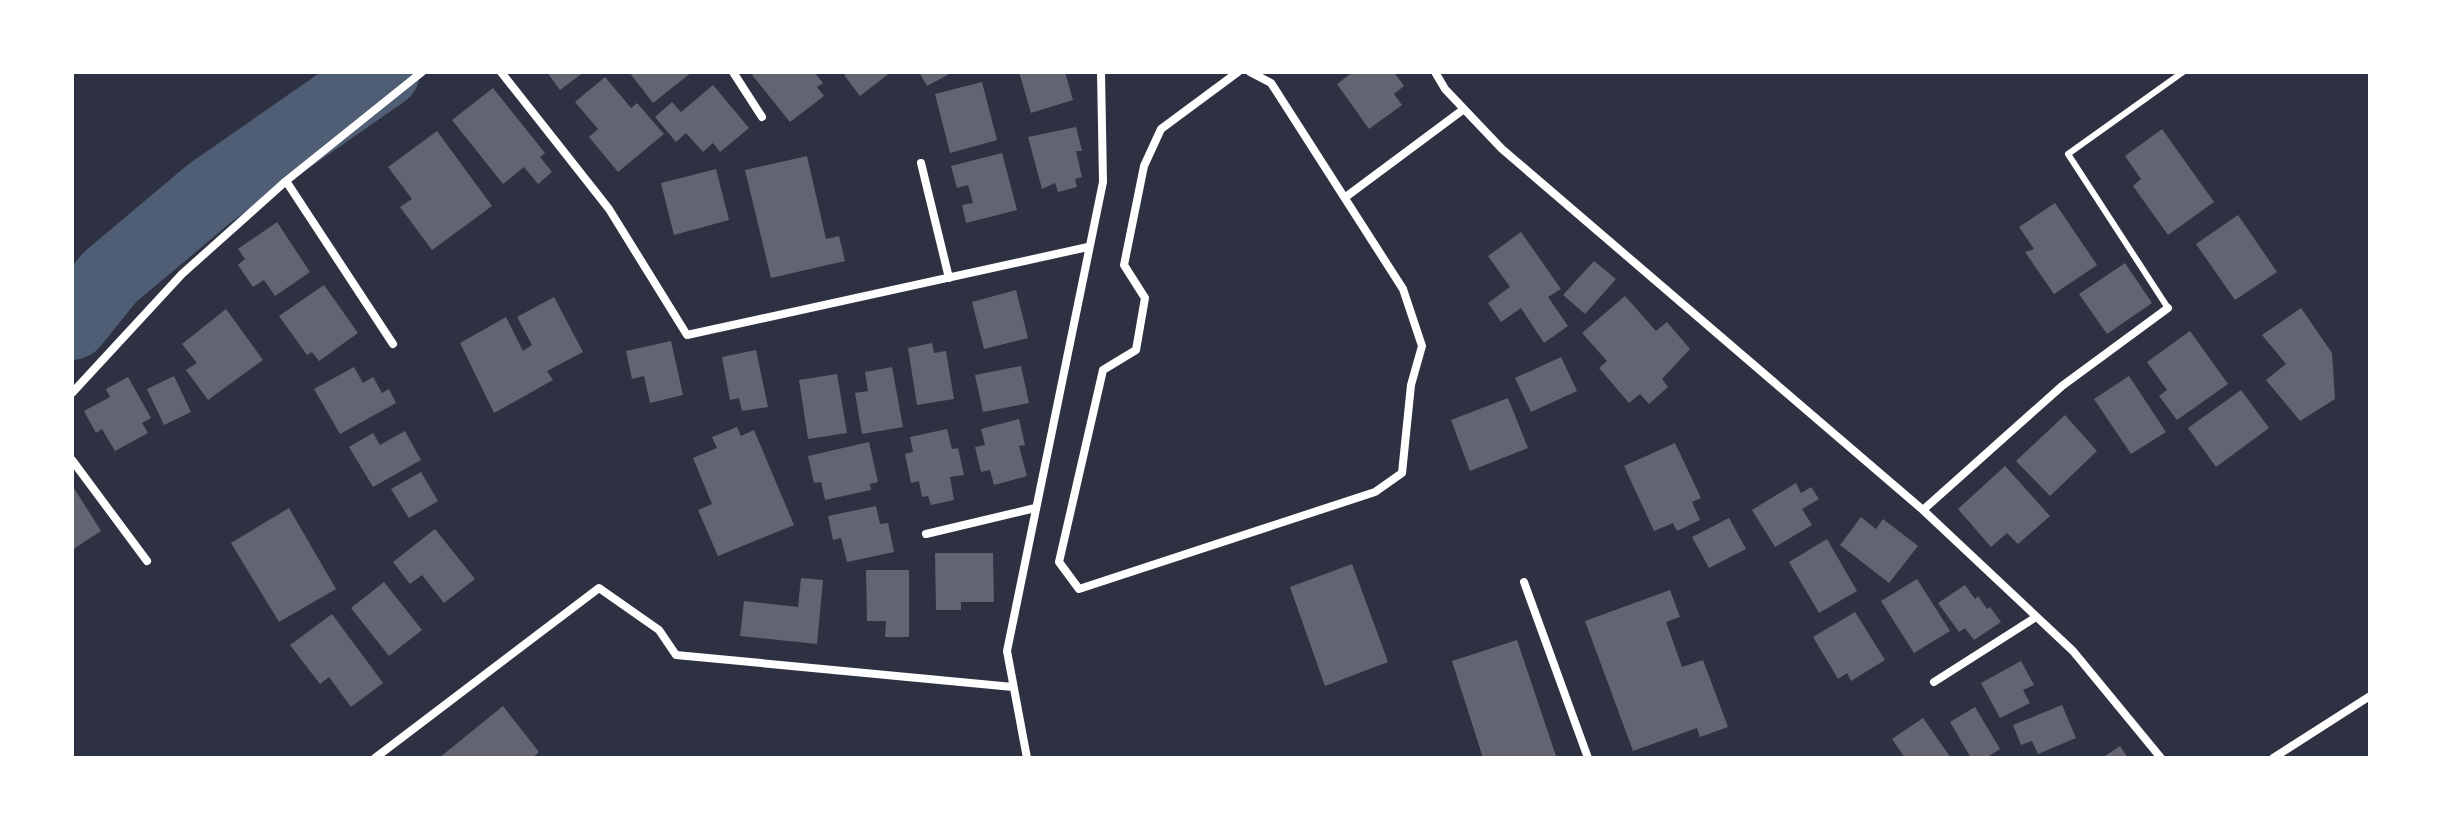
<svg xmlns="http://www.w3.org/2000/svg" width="2442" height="830" viewBox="0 0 2442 830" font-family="Rubik,sans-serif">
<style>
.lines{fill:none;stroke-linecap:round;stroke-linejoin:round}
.river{stroke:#4f5d75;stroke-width:72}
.building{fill:#626471}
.service{stroke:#fff;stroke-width:6}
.minor{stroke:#fff;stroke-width:8}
</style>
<rect width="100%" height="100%" fill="#2d3142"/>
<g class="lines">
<path class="river" d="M72 324 110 277 210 193 384 72"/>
</g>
<path class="building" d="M547 72H584L560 90Z
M629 72H692L653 103Z
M756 72H814L823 83 817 87 824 96 790 122 752 75Z
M848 72H891L860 96 844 75Z
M919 72H953L927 86Z
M1019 72H1065L1073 100 1031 113Z
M1353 72H1394L1404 86 1394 94 1402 105 1369 129 1337 84Z
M605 77 631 108 637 103 664 134 618 172 589 137 598 129 575 102Z
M982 82 997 140 950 153 935 94Z
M713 85 749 128 720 152 713 143 703 152 686 133 676 142 655 117 672 102 681 112Z
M493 88 545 153 540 157 552 172 538 184 524 167 503 184 452 120Z
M1076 127 1082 151H1076L1082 177 1075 179 1077 187 1058 192 1055 183 1042 189 1028 137Z
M2162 129 2214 202 2168 235 2133 186 2141 179 2125 156Z
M437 131 492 206 432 250 400 207 412 199 388 167Z
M1002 153 1017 210 966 223 962 205 973 203 968 185 957 188 951 166Z
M807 156 826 239 839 236 845 261 771 278 745 170Z
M716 169 729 220 674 235 661 183Z
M2055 203 2097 265 2054 294 2025 252 2034 249 2019 227Z
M2238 215 2277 272 2235 300 2196 244Z
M277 222 310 272 275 296 264 280 253 287 238 265 245 259 238 249Z
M1521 232 1561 289 1548 297 1568 326 1544 343 1521 308 1501 322 1488 303 1510 287 1488 256Z
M1594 261 1616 279 1585 314 1563 295Z
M2125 263 2152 303 2107 334 2079 294Z
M324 285 358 333 319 361 312 352 307 355 279 316Z
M1016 290 1028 338 984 349 972 302Z
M1625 296 1656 331 1667 322 1690 349 1662 379 1668 387 1649 404 1640 394 1629 403 1599 368 1607 361 1582 333Z
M554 297 583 352 547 371 553 380 494 413 460 343 506 317 523 351 532 345 517 317Z
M2301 308 2332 353 2335 399 2300 421 2266 380 2286 364 2262 335Z
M226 309 263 360 208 400 186 370 197 363 182 344Z
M2190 331 2228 384 2177 420 2159 396 2167 390 2147 362Z
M671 341 683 395 650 403 644 376 632 379 626 351Z
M932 343 934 353 946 351 954 399 917 405 908 348Z
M756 350 768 407 742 411 739 398 730 400 722 357Z
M1561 357 1577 391 1531 412 1515 378Z
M1021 366 1029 403 983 412 975 375Z
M354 367 363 383 373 377 382 393 389 389 396 403 340 434 314 389Z
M892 367 903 427 862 434 855 393 868 391 865 372Z
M837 374 847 433 808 439 799 380Z
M174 376 191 412 164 425 147 389Z
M2129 376 2166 432 2131 454 2094 399Z
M128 377 151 418 142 423 148 433 115 451 102 429 96 433 84 411 110 397 106 389Z
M2241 390 2269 428 2216 467 2188 428Z
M1508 398 1528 448 1470 471 1451 420Z
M2065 415 2097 451 2050 496 2016 461Z
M1019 419 1025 445 1019 446 1027 476 994 485 990 470 981 472 975 447 985 445 981 429Z
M737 427 741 436 754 430 794 525 718 556 698 510 712 504 693 458 717 448 712 437Z
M947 429 952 449 958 448 964 475 950 477 954 500 931 505 928 496 922 497 919 481 911 483 905 454 913 452 910 437Z
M405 431 421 460 373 487 349 447 373 433 380 445Z
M869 442 878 482 870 484 871 490 825 500 821 482 814 483 808 456Z
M1675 443 1701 498 1692 502 1700 520 1677 531 1673 523 1654 531 1624 466Z
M2005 466 2050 516 2018 544 2007 533 1991 547 1958 509Z
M421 472 438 501 409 518 391 489Z
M1796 483 1801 493 1811 487 1819 499 1802 509 1812 525 1775 547 1752 510Z
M72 485 101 531 72 550Z
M876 506 880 524 888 523 894 552 847 562 841 538 833 540 828 516Z
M289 508 336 589 279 622 231 543Z
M1861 517 1876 529 1883 519 1918 546 1889 583 1840 545Z
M1729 518 1746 549 1709 568 1692 537Z
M435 529 475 579 444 603 422 575 410 584 393 562Z
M1827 539 1857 591 1819 613 1789 562Z
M935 553H993L994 602H961V610H936Z
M1352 564 1388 662 1325 686 1290 587Z
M866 570H909V637H885L886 621H867Z
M801 578 823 580 817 644 740 636 744 601 798 607Z
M1917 579 1950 631 1914 653 1881 601Z
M384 582 422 630 389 656 351 608Z
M1965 585 1975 599 1978 596 1987 609 1990 607 2001 622 1974 640 1965 628 1959 632 1938 603Z
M1670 590 1680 617 1666 622 1682 667 1703 660 1728 727 1700 737 1697 728 1633 751 1585 621Z
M1855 612 1885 660 1851 681 1847 673 1838 679 1813 637Z
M332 614 383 683 351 707 329 677 320 684 290 645Z
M1517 640 1556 756 1483 758 1452 661Z
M2021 661 2034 685 2023 690 2030 703 2000 718 1981 683Z
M2062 705 2076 738 2038 754 2032 741 2021 745 2013 725Z
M503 706 539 752 532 758H439Z
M1975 707 2000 749 1986 758H1971L1950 722Z
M1923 718 1951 758H1905L1892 739Z
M2120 746 2128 758H2102Z"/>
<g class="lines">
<path class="service" d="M2168 308 2068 154 2183 72"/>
<path class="minor" d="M501 72 609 209 687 335 1088 247
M733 72 762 117
M1238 72 1161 129 1144 166 1124 265 1145 298 1136 350 1103 370 1059 562 1079 589 1375 492 1402 473 1411 385 1422 346 1403 289 1271 83 1250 72
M1435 72 1445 89 1502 149 1923 510 2073 651 2161 758
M921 163 949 278
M286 181 393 344
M1347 196 1464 109
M72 393 182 274 286 181 422 72
M72 460 147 561
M1923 510 2062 386 2168 308
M926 534 1035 508
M1524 582 1588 758
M1934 682 2036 617
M375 758 599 588 659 630 676 655 1013 687
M1027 758 1007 651 1103 182 1101 72
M2273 758 2370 696"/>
</g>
<rect width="2442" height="830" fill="none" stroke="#ffffff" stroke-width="148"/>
</svg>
